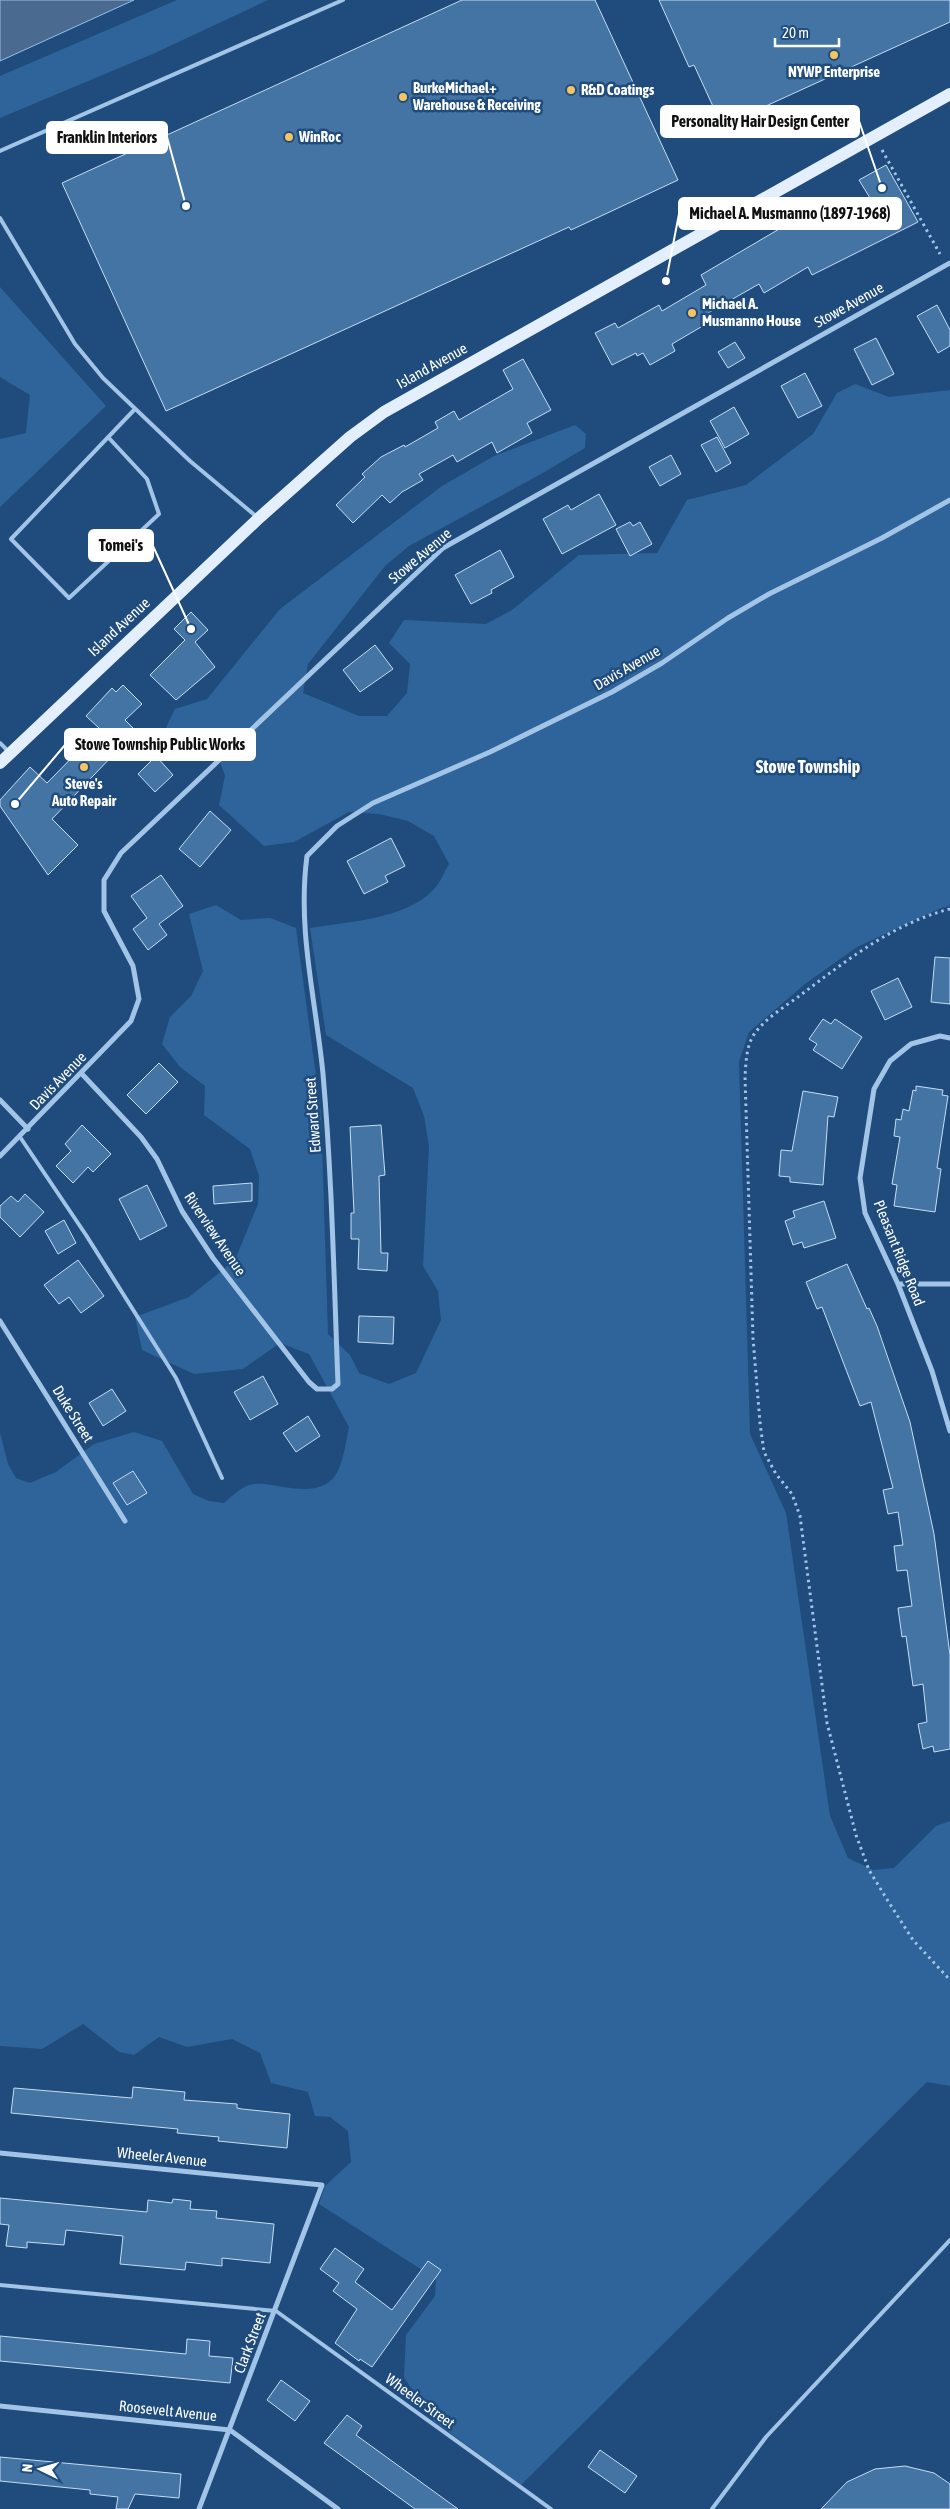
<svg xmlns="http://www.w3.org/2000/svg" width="950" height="2509" viewBox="0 0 950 2509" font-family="'Asap Condensed',sans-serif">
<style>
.green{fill:#2e6499}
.water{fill:#4a6b8f;stroke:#95c0e9}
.building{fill:#4374a4;stroke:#c5ddf5}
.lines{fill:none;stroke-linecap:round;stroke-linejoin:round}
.path{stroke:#a1c4e7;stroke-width:3;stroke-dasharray:2.5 4;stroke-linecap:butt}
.service{stroke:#a1c4e7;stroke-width:4}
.minor{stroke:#a1c4e7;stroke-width:5}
.primary{stroke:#e3effd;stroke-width:12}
.poi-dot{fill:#f5c361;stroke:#1f4c7d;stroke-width:2}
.labels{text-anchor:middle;stroke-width:5;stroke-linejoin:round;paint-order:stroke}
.poi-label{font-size:15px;font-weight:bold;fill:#fff;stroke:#1f4c7d;text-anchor:start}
.street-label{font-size:15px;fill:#fff;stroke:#1f4c7d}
.quarter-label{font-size:18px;font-weight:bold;fill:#fff;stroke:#1f4c7d}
.leader{fill:none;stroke:#fff;stroke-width:2}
.callout-dot{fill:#fff;stroke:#1f4c7d;stroke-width:2}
.callout{fill:#fff;stroke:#fff;stroke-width:2}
.callout-label{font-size:16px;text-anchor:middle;font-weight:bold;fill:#111}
</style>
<rect width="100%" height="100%" fill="#1f4c7d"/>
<path class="green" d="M177 0H268L155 53 0 118V76Z
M0 287 106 406 0 507V439L26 433 30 395 0 377Z
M855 384 889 397 950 390V906L941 908 857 947 805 984 749 1032 739 1062 750 1434 786 1513 830 1816 848 1858 873 1870 894 1868 936 1826 950 1821V2086L927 2082 521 2485 430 2418 404 2377 406 2335 435 2296 436 2279 319 2204 325 2186 351 2162 348 2131 330 2117 315 2116 308 2092 271 2083 260 2053 232 2039 187 2047 159 2037 134 2055 119 2052 83 2024 42 2049 0 2046V1433L8 1464 16 1478 30 1483 56 1472 94 1444 134 1432 162 1441 193 1494 209 1501 224 1503C231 1497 240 1488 249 1485 260 1482 271 1485 283 1487 339 1496 340 1473 349 1427L309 1354 280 1343 243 1369 194 1374 142 1350 135 1317 189 1297 235 1260 258 1204 259 1176 250 1149 204 1115 205 1086 180 1067 162 1044 170 1017 191 996 203 971 189 914 216 905 241 920 270 918 296 928 321 1113 328 1334 350 1355 359 1373 389 1384 416 1373 441 1320 438 1291 423 1266 429 1146 424 1116 413 1088 326 1035 310 928C347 922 406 919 433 890 440 884 444 872 449 864L434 836 408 821 379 814 349 812 294 842 264 846 219 805 225 776 214 744 188 746 163 734 175 709 207 699 280 609 442 486 494 456 575 425 586 434 585 448 541 474 409 546 385 566 308 664 303 693 359 716H387L407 693 410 664 389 643 404 620 486 624 512 610 579 555 657 553 687 500 746 485 813 434 837 393Z"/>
<path class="water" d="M0 0H134L0 61Z"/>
<path class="building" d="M462 0H595L678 180 571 230 569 227 166 411 62 183Z
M659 0H950V22L722 126 694 65 689 67Z
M886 165 918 222 812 275 808 267 764 293 759 284 708 313 713 320 672 344 675 351 650 365 643 353 637 356 636 353 612 365 595 333 615 323 618 328 659 305 662 311 706 285 701 275 786 225 781 214 800 205 811 226 870 198 859 180Z
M937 305 950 330V346L938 353 917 316Z
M876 338 894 374 872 385 854 349Z
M735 342 745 358 728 368 718 352Z
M523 359 551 410 527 423 532 433 497 453 492 442 457 462 453 455 419 474 423 480 402 492 390 503 382 495 353 523 336 505 365 477 362 474 381 457 404 445 405 447 438 428 435 422 454 411 459 420 513 389 503 370Z
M805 373 822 406 798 418 781 386Z
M734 407 749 434 725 448 710 421Z
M717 437 731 463 716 472 701 445Z
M671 455 681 474 660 486 649 467Z
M599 494 616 525 562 554 543 519 568 505 571 510Z
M630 522 633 526 640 522 652 544 630 556 616 529Z
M500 550 514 577 491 590 492 593 471 604 455 575Z
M191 612 208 630 195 642 215 667 176 700 150 675 185 640 174 629Z
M375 645 393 669 360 692 343 670Z
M123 685 142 704 125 720 136 731 52 819 78 845 48 875 0 806V800L30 767 47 783 100 729 86 716 112 688 116 692Z
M156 756 173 775 155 792 138 774Z
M210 811 231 830 200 867 179 849Z
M391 838 405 866 385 876 388 882 364 894 347 861Z
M161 875 183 906 159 924 167 935 148 950 133 929 147 918 131 896Z
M935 957 950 958V1004L931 1002Z
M898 978 912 1007 885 1020 871 991Z
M823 1019 831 1024 835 1019 862 1037 842 1069 813 1050 817 1044 809 1039Z
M159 1063 178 1082 146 1114 127 1095Z
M916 1086 943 1090 942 1095 948 1096 937 1168 941 1169 935 1212 894 1206 897 1185 892 1184 900 1137 894 1136 896 1119 901 1120 903 1109 909 1111 913 1090 916 1091Z
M803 1091 838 1097 834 1117 828 1116 823 1185 790 1182V1177L779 1176 781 1150 792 1151Z
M82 1125 111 1154 93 1172 88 1167 73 1183 56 1166 71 1151 65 1144Z
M381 1125 385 1175 379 1176 381 1253H388L387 1271 358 1269 359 1239H351V1213H354L350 1127Z
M252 1183V1201L214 1204 213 1186Z
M147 1185 167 1226 140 1240 119 1199Z
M25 1194 44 1212 20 1237 0 1217V1206L11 1196 18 1202Z
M824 1201 836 1238 804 1248 802 1242 793 1245 785 1221 795 1217 793 1211Z
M64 1220 76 1243 58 1254 45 1231Z
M78 1260 104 1296 81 1313 69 1297 59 1304 44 1285Z
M847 1264 867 1309 869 1308 877 1326 910 1422 934 1534 950 1655V1749L934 1752 933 1746 923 1749 918 1724 927 1722 923 1684 913 1686 906 1636 902 1637 898 1608 912 1606 907 1570 897 1571 894 1546 903 1545 898 1512 888 1514 883 1490 893 1488 871 1402 860 1406 822 1307 817 1309 806 1282Z
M359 1316 394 1317 393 1344 358 1342Z
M263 1376 278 1404 250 1420 234 1392Z
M112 1389 126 1411 103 1426 89 1403Z
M308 1416 320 1436 296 1452 283 1433Z
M133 1471 147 1493 127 1505 113 1483Z
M133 2087 185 2092 184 2100 237 2104V2108L242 2109 290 2114 287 2148 218 2141 219 2137 177 2133 178 2129 11 2113 14 2088 132 2098Z
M0 2198 147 2212 148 2200 172 2203 173 2199 191 2201 190 2209 217 2211 216 2218 274 2224 270 2263 222 2258V2266L186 2262 185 2270 120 2264 123 2236 66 2230 64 2245 27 2242V2248L6 2246 9 2225 0 2224Z
M335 2248 364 2269 355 2282 392 2310 428 2261 441 2270 372 2367 360 2359 359 2361 335 2343 357 2309 333 2291 339 2283 320 2269Z
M0 2336 186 2354 187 2339 210 2341 209 2356 233 2358 230 2383 0 2361Z
M281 2380 310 2401 295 2421 267 2400Z
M347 2415 362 2426 356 2435 458 2509H415L324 2443Z
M600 2450 637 2476 625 2493 588 2467Z
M0 2457 181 2474 179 2498 135 2494 128 2509H116L118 2497 90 2494V2490L0 2481Z
M905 2466 934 2473 950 2484V2509H821L847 2482 875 2469Z"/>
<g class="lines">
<path class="path" d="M882 150 940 254
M950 909C894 923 847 960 802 994 786 1006 767 1017 755 1033 746 1045 746 1063 745 1077L753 1338 760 1423 764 1452 776 1474 792 1494 800 1516 827 1723 856 1835 869 1870 888 1901 913 1940 950 1980"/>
<path class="service" d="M0 151 343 0
M0 218 75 344 103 378 190 461 257 517
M108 437 147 479 159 514 69 598 11 539 135 409
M0 743 8 751
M20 1137 86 1235 176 1378 222 1478
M0 2285 276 2311 551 2509
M712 2509 766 2437 950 2240"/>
<path class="minor" d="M950 1038 940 1036 911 1044 890 1061 874 1089 860 1178 865 1213 898 1284 932 1371 950 1431
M82 1074 141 1137 157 1159 182 1211 213 1258 309 1382 317 1389H332L338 1384C334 1281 332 1177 323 1074 316 1001 297 930 307 856L337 826 373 803 490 752 612 692 662 663 728 618 769 594 882 538 950 500
M0 1100 28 1129
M0 1156 131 1021 139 999 133 966 104 911V880L121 853 443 548 950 263
M898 1284H950
M0 1321 125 1521
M0 2153 322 2185 199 2509
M0 2406 230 2430 338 2509"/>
<path class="primary" d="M0 763 259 518 350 437 384 412 950 94"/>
</g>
<g class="poi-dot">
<circle cx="834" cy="55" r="5"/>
<circle cx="571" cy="90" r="5"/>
<circle cx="403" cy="97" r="5"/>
<circle cx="289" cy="137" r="5"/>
<circle cx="692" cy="313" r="5"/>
<circle cx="84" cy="767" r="5"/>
</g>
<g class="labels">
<g class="poi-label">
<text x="834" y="77" text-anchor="middle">NYWP Enterprise</text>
<text x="413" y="93">BurkeMichael+<tspan x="413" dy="17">Warehouse &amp; Receiving</tspan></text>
<text x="581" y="95">R&amp;D Coatings</text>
<text x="299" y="142">WinRoc</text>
<text x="702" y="309">Michael A.<tspan x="702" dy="17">Musmanno House</tspan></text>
<text x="84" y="789" text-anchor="middle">Steve's<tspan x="84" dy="17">Auto Repair</tspan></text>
</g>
<g class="street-label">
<text transform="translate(849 305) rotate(-29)" y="5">Stowe Avenue</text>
<text transform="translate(432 366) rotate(-29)" y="5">Island Avenue</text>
<text transform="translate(420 556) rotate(-40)" y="5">Stowe Avenue</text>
<text transform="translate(119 627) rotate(-43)" y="5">Island Avenue</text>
<text transform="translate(627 668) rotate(-30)" y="5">Davis Avenue</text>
<text transform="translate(58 1081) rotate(-46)" y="5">Davis Avenue</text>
<text transform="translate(313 1115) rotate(-94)" y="5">Edward Street</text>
<text transform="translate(215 1234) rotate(56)" y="5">Riverview Avenue</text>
<text transform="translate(899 1253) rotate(68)" y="5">Pleasant Ridge Road</text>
<text transform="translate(73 1414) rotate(58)" y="5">Duke Street</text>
<text transform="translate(162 2157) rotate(6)" y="5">Wheeler Avenue</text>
<text transform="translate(250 2343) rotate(-69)" y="5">Clark Street</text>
<text transform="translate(420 2401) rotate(36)" y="5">Wheeler Street</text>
<text transform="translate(168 2411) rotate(6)" y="5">Roosevelt Avenue</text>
</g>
<g class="quarter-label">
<text x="808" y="773">Stowe Township</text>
</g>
</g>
<path class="leader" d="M882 188L859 121M186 206L167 137M666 281L679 214M191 629L153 546M15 804L65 745"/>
<g class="callout-dot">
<circle cx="882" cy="188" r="5"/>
<circle cx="186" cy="206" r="5"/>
<circle cx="666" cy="281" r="5"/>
<circle cx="191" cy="629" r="5"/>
<circle cx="15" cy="804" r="5"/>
</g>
<g class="callout">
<rect x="661" y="106" width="198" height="31" rx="5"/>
<rect x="47" y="122" width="120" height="31" rx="5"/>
<rect x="679" y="198" width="222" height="31" rx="5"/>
<rect x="89" y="530" width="64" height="31" rx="5"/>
<rect x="65" y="729" width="190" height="31" rx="5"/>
</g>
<g class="callout-label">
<text x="760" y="127">Personality Hair Design Center</text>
<text x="107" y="143">Franklin Interiors</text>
<text x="790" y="219">Michael A. Musmanno (1897-1968)</text>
<text x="121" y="551">Tomei's</text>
<text x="160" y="750">Stowe Township Public Works</text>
</g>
<g transform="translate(40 2469) rotate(275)" stroke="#1f4c7d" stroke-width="4" paint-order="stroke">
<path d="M0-4L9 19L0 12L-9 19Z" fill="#ffffff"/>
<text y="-8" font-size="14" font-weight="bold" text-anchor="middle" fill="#ffffff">N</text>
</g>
<path d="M775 38v8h64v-8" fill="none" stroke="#ffffff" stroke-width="2.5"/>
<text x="782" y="38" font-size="15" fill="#ffffff" stroke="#1f4c7d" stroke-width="4" paint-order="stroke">20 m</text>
</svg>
